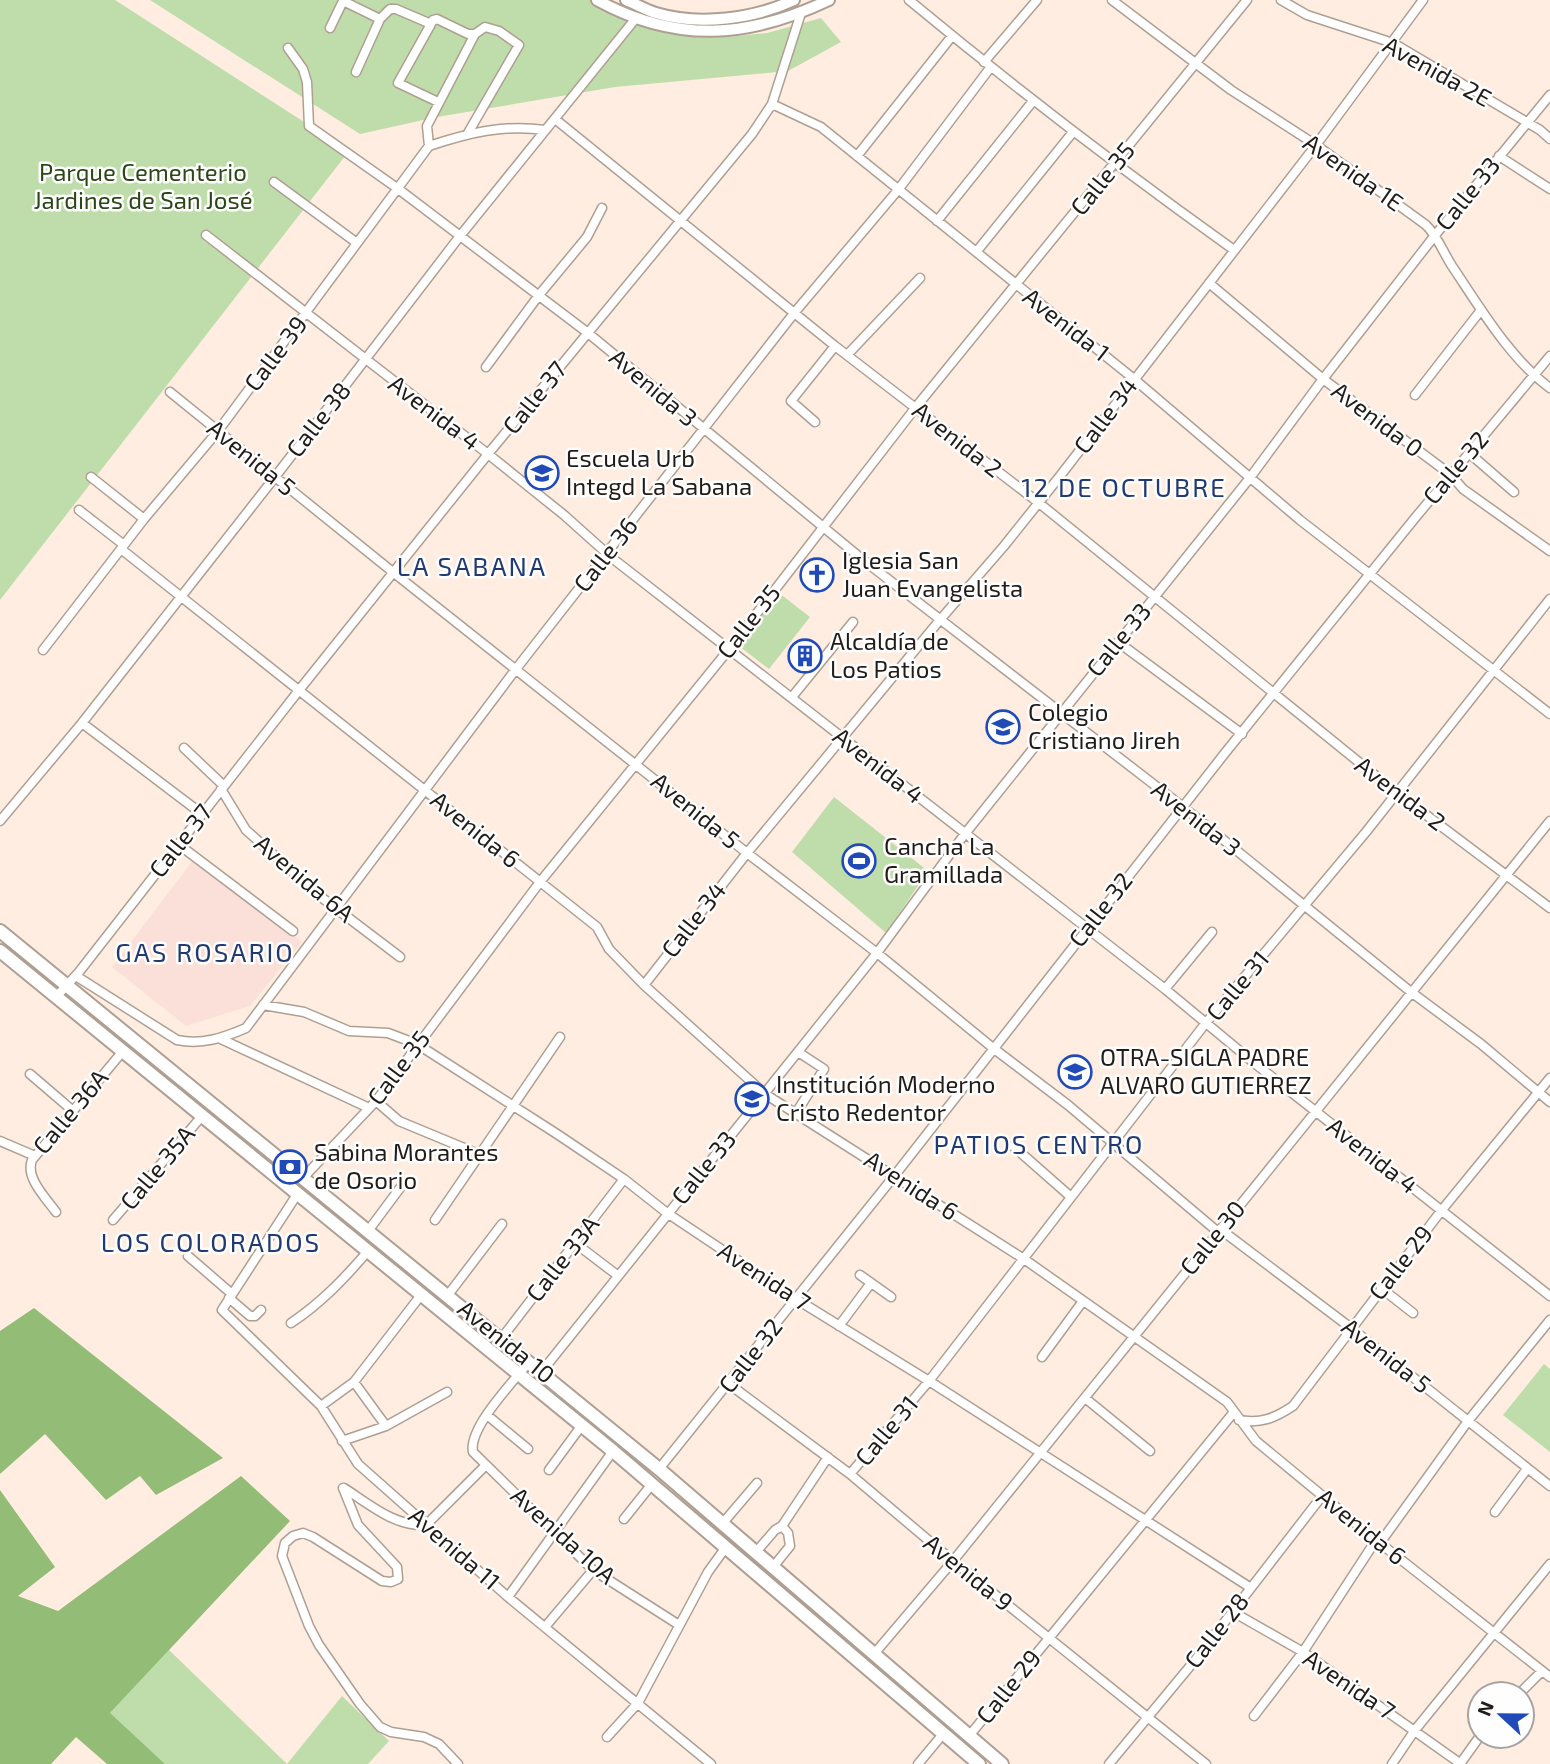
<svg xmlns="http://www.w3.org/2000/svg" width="1550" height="1764" viewBox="0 0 1550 1764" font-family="'Exo 2',sans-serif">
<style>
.industrial{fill:#fae0d8}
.green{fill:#bfddab}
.forest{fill:#93bc76}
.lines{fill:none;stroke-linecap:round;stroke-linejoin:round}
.minor-casing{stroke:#af9f93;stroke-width:11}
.secondary-casing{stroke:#af9f93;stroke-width:14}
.primary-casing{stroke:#af9f93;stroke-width:16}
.minor{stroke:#fff;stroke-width:8}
.secondary{stroke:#fff;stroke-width:10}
.primary{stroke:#fff;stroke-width:12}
.labels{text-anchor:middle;stroke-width:5;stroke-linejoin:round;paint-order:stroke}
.street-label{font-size:24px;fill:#221c18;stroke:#fefefe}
.park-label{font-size:24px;fill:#2c4716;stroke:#fefefe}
.poi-label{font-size:24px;fill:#221c18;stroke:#fefefe;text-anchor:start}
.neighbourhood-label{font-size:26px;letter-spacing:2px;fill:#223a72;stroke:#fefefe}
</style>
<rect width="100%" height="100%" fill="#feede0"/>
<path class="industrial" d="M197 855 302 942 250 1006 186 1026 112 967Z"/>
<path class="green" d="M0 0H115L349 151 0 600Z
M150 0H596L677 31 725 37 767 33 821 18 841 42 788 71 615 87 437 117 360 134Z
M779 593 810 617 769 669 739 646Z
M834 797 928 871 886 933 792 852Z
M1544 1364 1550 1369V1452L1503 1415Z
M169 1650 287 1764 342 1696 389 1741 368 1764H165L109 1714Z"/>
<path class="forest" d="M34 1308 223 1458 156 1495 140 1476 106 1500 45 1434 0 1474V1331Z
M241 1476 290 1521 110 1713 165 1764H107L76 1737 51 1764H0V1490L55 1567 18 1596 58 1611Z"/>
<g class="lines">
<defs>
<path id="minor" d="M909 0C1015 88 1122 170 1234 250
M1112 0 1231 90 1316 145 1426 225C1438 237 1443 252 1452 266 1479 306 1510 359 1550 388
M1281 0 1307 15 1393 43 1540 130 1550 139
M431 24 398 83 438 102
M330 28 343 1 380 19 390 9H396L431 24 433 20 437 19 468 34H475L485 27 499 31 519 45 468 133
M288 48 303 69 307 82 309 126 397 188 588 333 862 559 1183 807 1411 992 1481 1044 1550 1102
M984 62 1037 0
M356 72 380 19
M772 104 821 127 1134 379 1300 520 1550 714
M555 119 835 346 1039 503 1397 793 1550 908
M429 146 427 126 475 34
M857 156 952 36
M1499 156 1550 189
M274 182 357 243
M937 221 1033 101
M206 235 488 454 564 515 612 558 1165 989 1253 1062 1550 1296
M977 251 1073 132
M1209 283 1323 379 1451 475 1463 489 1550 551
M848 354 920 278
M486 367 539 295 587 237 602 208
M170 392 394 573 747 853 877 953 993 1048 1068 1105 1218 1232
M1415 395 1481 310
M815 422 791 401 835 346
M1469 453 1514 492
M91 477 144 519
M79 510 124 545
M121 549 597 927 609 949 644 985 765 1094 1024 1259 1227 1402 1256 1441 1376 1540 1550 1677
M1118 642 1242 734
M43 650 144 519 218 431 429 146C468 133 504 124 545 130
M792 697 853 622
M82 723 202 814
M184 748 224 786
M221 789 246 830 321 897 400 957
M0 821 82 723 275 477 460 236 636 18
M178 844 293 931
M76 976 177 1040C202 1045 223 1038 246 1028L516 669 795 312 898 190 990 68
M644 985 747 853 939 621 1004 546 1060 476 1316 145 1423 0
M1165 989 1212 932
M56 997 79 972 300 689 488 454 752 134 772 104 801 13
M263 1005 304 1012 349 1031 388 1033 417 1044 557 1134 624 1179 667 1213 796 1299 929 1381 1251 1588
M221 1039 369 1108
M30 1074 72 1110
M376 1101 399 1121 481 1155
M796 1113 824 1069 798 1052
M0 1141 35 1156
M1013 1146 1071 1197
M303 1178 376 1101 540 882 730 648 916 407 1247 0
M298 1193 222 1310 321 1406 358 1464 508 1597 711 1764
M56 1212C46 1198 25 1178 32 1160L123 1051
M113 1220 202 1116
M435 1220 560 1037
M1220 1229 1351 1328 1550 1486
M368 1231 400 1188
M575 1243 617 1275
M188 1256 232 1294
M860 1275 891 1297
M1381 1288 1413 1313
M448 1295 502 1224
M229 1298 250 1316H255L261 1310
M291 1323C321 1303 344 1279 368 1251
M839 1326 871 1283
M501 1339 624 1179
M1042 1357 1083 1301
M529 1362C513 1382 468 1428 473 1452L593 1570 679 1625
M539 1375 877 953 964 835 1249 479 1323 379 1436 234 1550 95
M354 1382 386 1426
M729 1384 850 1474 953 1561 1206 1764
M1085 1398 1150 1451
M321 1406 354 1382 421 1295
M487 1415 528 1449
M1239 1420C1261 1424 1275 1418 1293 1406L1441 1211 1550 1078
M342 1441 386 1426 447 1392
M659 1469 895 1175 1225 753 1415 518 1550 356
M549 1470 582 1425
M850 1474 929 1381 1205 1024 1366 832 1550 599
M343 1488 358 1525 397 1567 398 1579 391 1582 382 1581 313 1537 303 1533 293 1536 285 1543 282 1556 309 1626 319 1645 360 1704 380 1727 391 1732 424 1737 439 1744 458 1764
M344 1488C369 1504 395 1527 426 1525L485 1466
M1495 1512 1527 1469
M624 1519 652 1484
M722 1524 757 1483
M1380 1543 1468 1421 1550 1320
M756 1552 775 1530 782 1526 828 1457
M773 1567 790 1546 788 1533 782 1526
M508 1597 613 1451
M1233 1612 1303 1652 1461 1764
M545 1627 593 1570
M874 1654 953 1561 1550 821
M1519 1694 1542 1671
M1254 1716 1303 1652 1376 1540
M969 1736 1234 1412
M607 1737 638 1703 708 1572 726 1547
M918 1764 943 1734
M1109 1764 1196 1659 1322 1496
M1392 1764 1415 1730 1550 1564
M1460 1764 1480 1736"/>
<path id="secondary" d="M597 0C677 44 749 38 829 0
M626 0C636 4 646 10 656 13 699 26 754 19 794 0"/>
<path id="primary" d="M0 931 659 1469 1002 1764
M0 951 613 1451 979 1764"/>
</defs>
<use href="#minor" class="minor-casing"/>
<use href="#secondary" class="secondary-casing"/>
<use href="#primary" class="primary-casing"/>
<use href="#minor" class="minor"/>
<use href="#secondary" class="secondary"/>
<use href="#primary" class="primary"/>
</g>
<defs>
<symbol id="school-ring" viewBox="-11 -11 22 22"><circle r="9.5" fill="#fefefe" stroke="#1f4ab8" stroke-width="1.5"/><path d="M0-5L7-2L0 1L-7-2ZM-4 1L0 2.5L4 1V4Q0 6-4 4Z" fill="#1f4ab8"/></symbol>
<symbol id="church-ring" viewBox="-11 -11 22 22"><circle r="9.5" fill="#fefefe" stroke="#1f4ab8" stroke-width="1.5"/><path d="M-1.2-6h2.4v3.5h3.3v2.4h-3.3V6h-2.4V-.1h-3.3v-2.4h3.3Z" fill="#1f4ab8"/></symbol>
<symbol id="building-ring" viewBox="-11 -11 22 22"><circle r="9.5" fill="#fefefe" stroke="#1f4ab8" stroke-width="1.5"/><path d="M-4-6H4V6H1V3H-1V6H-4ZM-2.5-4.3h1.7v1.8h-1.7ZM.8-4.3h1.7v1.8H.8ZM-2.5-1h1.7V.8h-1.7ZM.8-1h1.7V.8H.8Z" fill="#1f4ab8"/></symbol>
<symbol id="stadium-ring" viewBox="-11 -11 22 22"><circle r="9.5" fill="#fefefe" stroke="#1f4ab8" stroke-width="1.5"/><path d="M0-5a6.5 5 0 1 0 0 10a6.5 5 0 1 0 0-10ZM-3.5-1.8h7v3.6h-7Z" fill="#1f4ab8"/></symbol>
<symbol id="bank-ring" viewBox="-11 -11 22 22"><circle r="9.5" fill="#fefefe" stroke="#1f4ab8" stroke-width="1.5"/><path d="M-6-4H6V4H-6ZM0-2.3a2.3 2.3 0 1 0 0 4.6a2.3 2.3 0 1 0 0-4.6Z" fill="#1f4ab8"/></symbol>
</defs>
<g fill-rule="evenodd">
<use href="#school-ring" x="523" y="454" width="38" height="38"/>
<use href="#church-ring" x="798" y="556" width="38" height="38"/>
<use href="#building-ring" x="786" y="637" width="38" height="38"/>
<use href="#school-ring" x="984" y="708" width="38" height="38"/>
<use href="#stadium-ring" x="840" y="842" width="38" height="38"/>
<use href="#school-ring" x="1056" y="1053" width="38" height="38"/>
<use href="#school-ring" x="733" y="1080" width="38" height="38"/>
<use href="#bank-ring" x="271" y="1148" width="38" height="38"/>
</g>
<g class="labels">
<g class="street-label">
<text transform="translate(1437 72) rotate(29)" y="8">Avenida 2E</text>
<text transform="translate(1353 173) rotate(35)" y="8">Avenida 1E</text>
<text transform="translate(1103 179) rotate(-51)" y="8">Calle 35</text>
<text transform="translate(1468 194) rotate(-51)" y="8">Calle 33</text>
<text transform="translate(1066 325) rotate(38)" y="8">Avenida 1</text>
<text transform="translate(276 354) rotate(-53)" y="8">Calle 39</text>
<text transform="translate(653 388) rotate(40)" y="8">Avenida 3</text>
<text transform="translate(535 398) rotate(-51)" y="8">Calle 37</text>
<text transform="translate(434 413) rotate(37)" y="8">Avenida 4</text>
<text transform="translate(1106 416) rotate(-53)" y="8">Calle 34</text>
<text transform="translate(319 420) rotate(-52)" y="8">Calle 38</text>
<text transform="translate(1377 420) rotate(37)" y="8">Avenida 0</text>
<text transform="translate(957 440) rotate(38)" y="8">Avenida 2</text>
<text transform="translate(251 458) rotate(39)" y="8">Avenida 5</text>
<text transform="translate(1456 468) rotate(-50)" y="8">Calle 32</text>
<text transform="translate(606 555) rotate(-52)" y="8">Calle 36</text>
<text transform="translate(749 622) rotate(-52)" y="8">Calle 35</text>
<text transform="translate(1119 640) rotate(-51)" y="8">Calle 33</text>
<text transform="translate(878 766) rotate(38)" y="8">Avenida 4</text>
<text transform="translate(1400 794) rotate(37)" y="8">Avenida 2</text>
<text transform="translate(695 811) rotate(39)" y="8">Avenida 5</text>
<text transform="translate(1196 819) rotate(38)" y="8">Avenida 3</text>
<text transform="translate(475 830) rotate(39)" y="8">Avenida 6</text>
<text transform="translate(181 841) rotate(-52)" y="8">Calle 37</text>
<text transform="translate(304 879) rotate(40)" y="8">Avenida 6A</text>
<text transform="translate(1101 910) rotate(-52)" y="8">Calle 32</text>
<text transform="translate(694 920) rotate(-52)" y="8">Calle 34</text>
<text transform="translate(1238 986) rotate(-50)" y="8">Calle 31</text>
<text transform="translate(399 1068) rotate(-53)" y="8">Calle 35</text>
<text transform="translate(71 1112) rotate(-50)" y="8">Calle 36A</text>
<text transform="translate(1372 1156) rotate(38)" y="8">Avenida 4</text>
<text transform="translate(158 1168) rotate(-50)" y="8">Calle 35A</text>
<text transform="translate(704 1168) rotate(-51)" y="8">Calle 33</text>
<text transform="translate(911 1186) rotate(33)" y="8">Avenida 6</text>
<text transform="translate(1213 1238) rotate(-51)" y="8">Calle 30</text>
<text transform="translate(563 1259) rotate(-52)" y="8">Calle 33A</text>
<text transform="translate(1401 1263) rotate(-52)" y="8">Calle 29</text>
<text transform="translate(764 1277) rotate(33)" y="8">Avenida 7</text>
<text transform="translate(506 1342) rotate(39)" y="8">Avenida 10</text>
<text transform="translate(751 1356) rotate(-52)" y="8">Calle 32</text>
<text transform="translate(1386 1356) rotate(38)" y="8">Avenida 5</text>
<text transform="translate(887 1431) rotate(-50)" y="8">Calle 31</text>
<text transform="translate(1361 1527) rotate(39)" y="8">Avenida 6</text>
<text transform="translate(563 1536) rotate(42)" y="8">Avenida 10A</text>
<text transform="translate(454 1549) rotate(41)" y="8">Avenida 11</text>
<text transform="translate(968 1573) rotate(39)" y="8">Avenida 9</text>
<text transform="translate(1217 1631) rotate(-52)" y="8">Calle 28</text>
<text transform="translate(1349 1685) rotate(34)" y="8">Avenida 7</text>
<text transform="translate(1009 1687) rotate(-51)" y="8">Calle 29</text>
</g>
<g class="park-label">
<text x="143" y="181">Parque Cementerio<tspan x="143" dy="28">Jardines de San José</tspan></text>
</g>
<g class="poi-label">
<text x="566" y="467">Escuela Urb<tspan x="566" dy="28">Integd La Sabana</tspan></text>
<text x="842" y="569">Iglesia San<tspan x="842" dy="28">Juan Evangelista</tspan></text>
<text x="830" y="650">Alcaldía de<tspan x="830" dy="28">Los Patios</tspan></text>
<text x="1028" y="721">Colegio<tspan x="1028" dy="28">Cristiano Jireh</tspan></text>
<text x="884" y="855">Cancha La<tspan x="884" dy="28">Gramillada</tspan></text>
<text x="1100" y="1066">OTRA-SIGLA PADRE<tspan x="1100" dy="28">ALVARO GUTIERREZ</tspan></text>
<text x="776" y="1093">Institución Moderno<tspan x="776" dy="28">Cristo Redentor</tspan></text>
<text x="314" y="1161">Sabina Morantes<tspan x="314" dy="28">de Osorio</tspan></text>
</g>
<g class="neighbourhood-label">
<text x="1124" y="497">12 DE OCTUBRE</text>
<text x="472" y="576">LA SABANA</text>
<text x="205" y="962">GAS ROSARIO</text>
<text x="1039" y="1154">PATIOS CENTRO</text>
<text x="211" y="1252">LOS COLORADOS</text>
</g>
</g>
<g transform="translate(1501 1715) rotate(292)"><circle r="33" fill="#fefefe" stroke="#a6a4a2" stroke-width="2"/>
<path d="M0-5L12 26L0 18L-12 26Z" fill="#1f4ab8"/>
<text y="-10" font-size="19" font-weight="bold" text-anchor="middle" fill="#221c18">N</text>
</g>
</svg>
